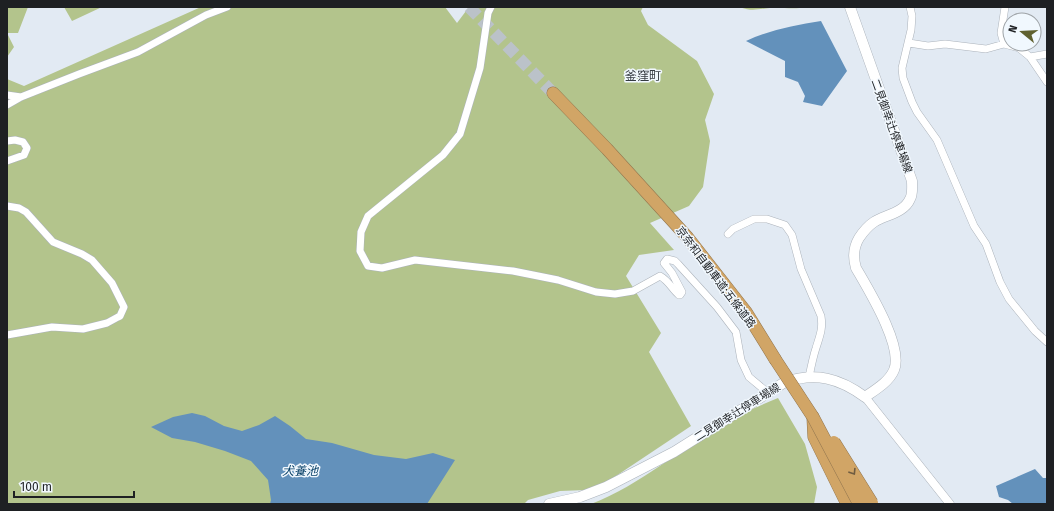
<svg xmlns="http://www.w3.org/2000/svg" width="1054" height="511" viewBox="0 0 1054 511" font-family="'Fira Sans','Noto Sans JP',sans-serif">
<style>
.green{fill:#b3c48c}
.water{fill:#6391bb}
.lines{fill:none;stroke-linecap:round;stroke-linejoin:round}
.motorway-tunnel{stroke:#bbc2c9;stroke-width:12;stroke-dasharray:12 6;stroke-linecap:butt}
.minor-casing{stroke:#acb3bb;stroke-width:8}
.tertiary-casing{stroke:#acb3bb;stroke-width:9}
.secondary-casing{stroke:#acb3bb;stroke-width:11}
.motorway-casing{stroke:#92764f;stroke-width:13}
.minor{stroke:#fff;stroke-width:7}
.tertiary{stroke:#fff;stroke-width:8}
.secondary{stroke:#fff;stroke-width:10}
.motorway{stroke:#d1a566;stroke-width:12}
.motorway-bridge-casing{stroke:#92764f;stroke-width:13;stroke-linecap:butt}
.motorway-bridge{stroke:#d1a566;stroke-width:12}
.oneway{stroke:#6f5c41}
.labels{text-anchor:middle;stroke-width:3;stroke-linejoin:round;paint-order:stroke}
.street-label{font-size:11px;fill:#1e2023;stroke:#f1f8fe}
.neighbourhood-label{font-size:12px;fill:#353b42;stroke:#f1f8fe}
.water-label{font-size:12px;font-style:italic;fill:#084068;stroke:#f1f8fe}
</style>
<rect width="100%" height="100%" fill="#e2eaf3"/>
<path class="green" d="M7 7H28L18 33H7L14 47 7 57Z
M64 7H102L72 21Z
M201 7H445L457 23 469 7H643L641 11 648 25 697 61 714 94 705 120 710 141 703 187 689 206 650 223 674 250 639 255 626 276 661 333 649 352 691 426 604 484 586 490 560 491 528 500 524 504H7V79L24 86Z
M739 7H806C793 10 783 7 770 8 756 9 754 12 739 7Z
M778 398 805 444 817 487 814 504H591C641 485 682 447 728 421 743 412 762 405 778 398Z"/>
<path class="water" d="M821 21 847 71 822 106 803 102 805 96 798 82 785 77V61L746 41C770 30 795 25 821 21Z
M192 413 205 416 224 426 242 431 259 425 275 416 290 426 306 439 332 443 374 455 406 459 433 453 455 460 427 504H270L271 500 268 480 251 461 225 451 195 442 172 438 151 427 173 417Z
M1035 469 1043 478H1047V504H1013L1008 500 999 497 996 486Z"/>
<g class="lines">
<path class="motorway-tunnel" d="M469 7 553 93"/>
<defs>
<path id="minor" d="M491 7 488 13 480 68 460 134 443 155 368 216 361 232 360 251 368 266 382 268 415 260 513 271 558 280 596 292 615 294 633 291 660 276C669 281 672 289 679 295H680L682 292 672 273 664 263 667 259 675 261 678 264 717 307 736 332 741 360 749 377 767 392
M910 7 912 16 911 30 902 68 903 78 912 102 917 112 937 140 974 226 986 244 1000 282 1009 299 1035 331 1047 342
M909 43 928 46 945 44 986 49 1004 44 1019 48 1030 57 1047 54
M1004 44 1001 33 1005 7
M1030 57 1047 82
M7 95 21 97
M7 105 21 97 79 74 138 52 206 15 227 7
M7 141 15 140 23 142 27 148 24 155 7 161
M7 206 19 208 26 212 53 242 82 254 92 260 112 283 124 307 120 316 118 317 107 323 83 329 52 327 7 335
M728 234 733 229 754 219H767L785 225 792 235 801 269 821 316C823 329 820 335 816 348 813 357 811 367 809 377"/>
<path id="tertiary" d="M865 397 950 504"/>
<path id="secondary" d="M549 504 580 497 606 487 674 452 785 382C816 372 839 378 865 397 875 390 889 382 894 370 904 347 868 289 856 268 853 258 853 248 859 238 863 232 868 226 874 222 885 215 904 213 910 199 913 194 912 187 912 181L850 7"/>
<path id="motorway" d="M553 93 607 149 688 238 746 312 775 359
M813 417 814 437 847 504"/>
</defs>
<use href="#minor" class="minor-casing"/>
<use href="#tertiary" class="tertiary-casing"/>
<use href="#secondary" class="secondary-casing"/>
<use href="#motorway" class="motorway-casing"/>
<use href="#minor" class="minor"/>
<use href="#tertiary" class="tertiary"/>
<use href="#secondary" class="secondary"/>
<use href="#motorway" class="motorway"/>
<defs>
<path id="motorway-bridge" d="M775 359 813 417 859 504
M834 442 872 503"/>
</defs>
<use href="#motorway-bridge" class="motorway-bridge-casing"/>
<use href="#motorway-bridge" class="motorway-bridge"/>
</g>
<defs><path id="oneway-chevron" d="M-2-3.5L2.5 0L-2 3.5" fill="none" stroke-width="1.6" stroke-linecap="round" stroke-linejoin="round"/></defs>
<use class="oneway" href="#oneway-chevron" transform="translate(853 472) rotate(58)"/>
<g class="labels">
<g class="street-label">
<text transform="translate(892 126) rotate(70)" y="4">二見御幸辻停車場線</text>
<text transform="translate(716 277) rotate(53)" y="4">京奈和自動車道;五條道路</text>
<text transform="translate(737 412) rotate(-32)" y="4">二見御幸辻停車場線</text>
</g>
<g class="neighbourhood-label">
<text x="643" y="80">釜窪町</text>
</g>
<g class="water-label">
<text x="300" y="475">犬養池</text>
</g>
</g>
<rect width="1054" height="511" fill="none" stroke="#1e2023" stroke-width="16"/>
<g transform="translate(1022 32) rotate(288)"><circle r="19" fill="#f1f8fe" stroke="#9da2a6"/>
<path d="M0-3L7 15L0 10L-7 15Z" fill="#60612f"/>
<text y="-6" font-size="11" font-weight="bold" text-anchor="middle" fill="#1e2023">N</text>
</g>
<path d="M14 491v6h120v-6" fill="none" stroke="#1e2023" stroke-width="2"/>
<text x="20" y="491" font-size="12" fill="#1e2023" stroke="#f1f8fe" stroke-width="3" paint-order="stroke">100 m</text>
</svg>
